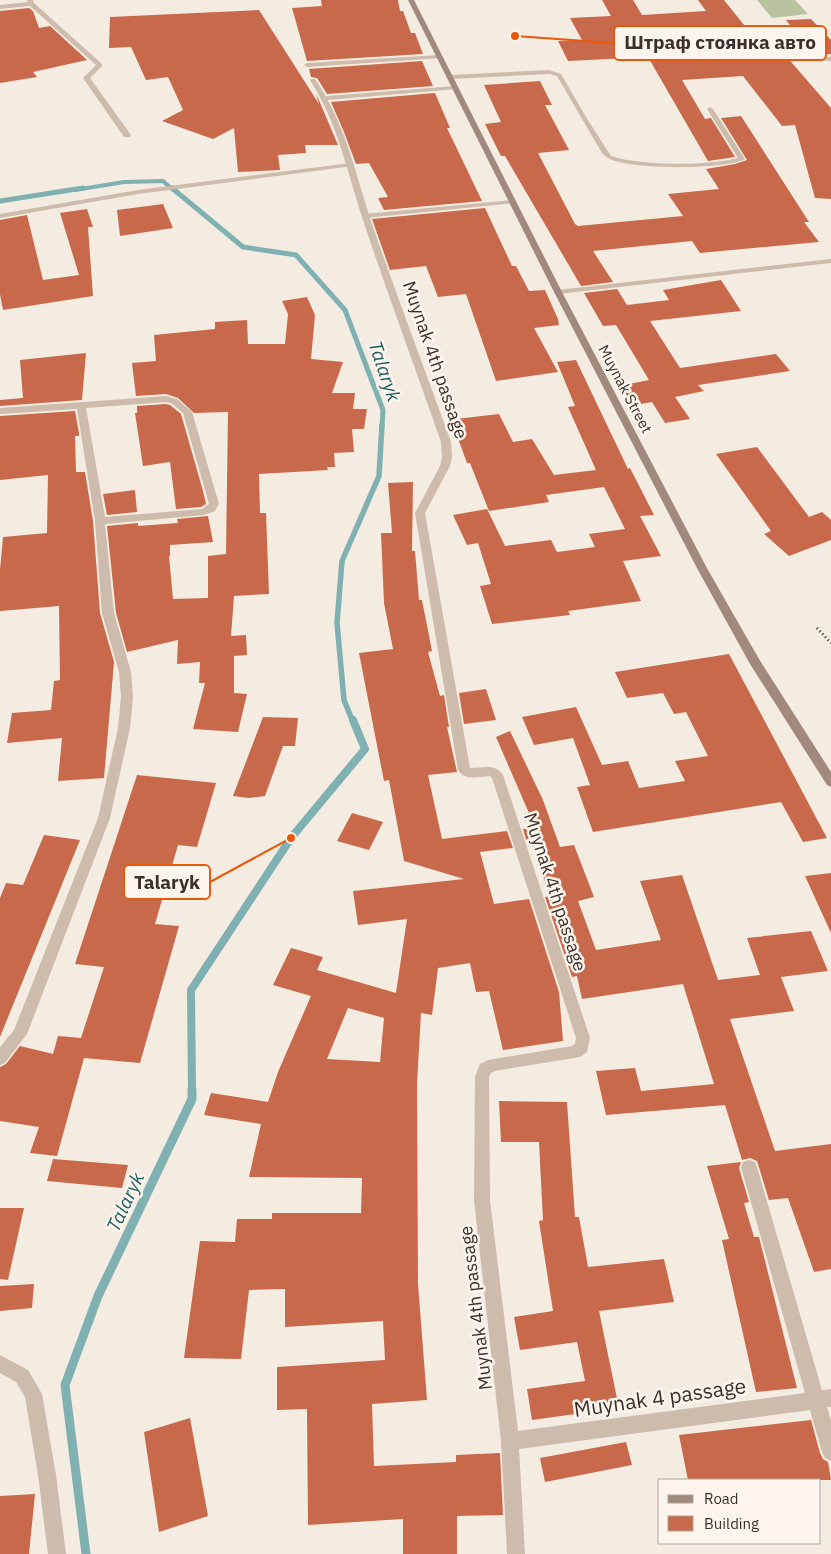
<svg xmlns="http://www.w3.org/2000/svg" width="831" height="1554" viewBox="0 0 831 1554" font-family="'IBM Plex Sans',sans-serif">
<style>
.green{fill:#b8c4a0}
.lines{fill:none;stroke-linecap:round;stroke-linejoin:round}
.stream-far4{stroke:#7fb0b2;stroke-width:4}
.stream-far3{stroke:#7fb0b2;stroke-width:5}
.stream-far2{stroke:#7fb0b2;stroke-width:5.5}
.stream-far1{stroke:#7fb0b2;stroke-width:8}
.stream{stroke:#7fb0b2;stroke-width:9}
.building{fill:#c8694b;fill-rule:evenodd}
.lane{fill:#cdbbac;fill-rule:evenodd}
.street{fill:#cdbbac;fill-rule:evenodd}
.secondary{fill:#a18a7d;fill-rule:evenodd}
.rail{stroke:#3b302b;stroke-width:3;stroke-dasharray:1 3;stroke-linecap:butt}
.labels{text-anchor:middle;stroke-width:5;stroke-linejoin:round;paint-order:stroke}
.far-street-label{font-size:15px;fill:#3b302b;stroke:#fbf5ee}
.street-label{font-size:18px;fill:#3b302b;stroke:#fbf5ee}
.water-label{font-size:19px;font-style:italic;fill:#1f5a5e;stroke:#fbf5ee}
.near-street-label{font-size:21px;fill:#3b302b;stroke:#fbf5ee}
.leader{fill:none;stroke:#e8590c;stroke-width:2}
.callout-dot{fill:#e8590c;stroke:#fbf5ee;stroke-width:2}
.callout{fill:#fbf5ee;stroke:#e8590c;stroke-width:2}
.callout-label{font-size:19px;text-anchor:middle;font-weight:bold;fill:#3b302b}
</style>
<rect width="100%" height="100%" fill="#f4ebe1"/>
<path class="green" d="M757 0H795L808 14 772 18Z"/>
<g class="lines">
<path class="stream-far4" d="M75 190 124 182 163 181 173 190"/>
<path class="stream-far3" d="M172 188 243 247 296 255 345 310 383 410 382 426
M0 201 83 188"/>
<path class="stream-far2" d="M353 722 344 700 337 623 342 561 379 476 382 425"/>
<path class="stream-far1" d="M192 1092 191 990 291 838 365 749 353 720"/>
<path class="stream" d="M86 1554 65 1385 98 1296 192 1099V1090"/>
</g>
<path class="building" d="M321 0H398L400 11H403L411 33H415L423 54 307 61 292 8 322 6Z
M602 0H633L642 15 706 11 698 0H724L764 50 780 49 831 108V199L815 198 795 125 782 126 743 76 682 80 705 119 711 118 735 157 708 161 648 57 568 61 558 41 582 40 570 18 611 16Z
M29 8 33 11 39 28 50 26 87 60 33 72 37 77 0 83V11Z
M259 10 319 104 316 94 318 98 338 145H305L306 153 278 155 280 170 238 172 234 128 213 139 162 121 183 110 168 77 146 80 131 47 109 48 110 17Z
M811 19 831 40V54L813 55 786 20Z
M422 61 433 86 327 94 317 78 311 77 309 69Z
M540 81 552 105H545L569 150 538 153 575 224 578 226 683 216 668 194 719 189 706 169 735 164 747 160 721 118 741 116 809 222H804L819 242 700 253 692 241 593 251 613 282 581 286 505 156H501L485 124 501 122 484 85Z
M435 93 450 128H447L482 201 384 210 378 198 388 197 369 163 356 164 344 132 331 102Z
M163 204 173 228 120 236 117 210Z
M485 208 512 266H516L529 291 545 290 558 319 559 325 534 328 558 372 496 381 466 294 438 297 426 266 390 270 372 219Z
M87 209 93 227H88L93 296 3 310 0 294V220L27 215 43 280 79 275 60 213Z
M721 280 741 311 650 321 680 368 776 354 790 371 698 385 704 391 675 397 690 419 665 423 652 402 635 405 619 386 649 380 616 325 603 326 584 293 617 289 627 305 669 300 663 290Z
M307 297 315 315 311 359 343 362 332 393H355L353 409H367L364 429H352L354 452 334 453 335 467H327L328 470 259 474 260 513H266L269 594 234 596 231 636 246 635 247 655 234 656V693L247 694 238 732 193 729 205 683H199L200 662 177 664 178 640 127 652 116 613 107 526 138 523V526L178 523 177 519 208 516 213 542 170 545V556H169L173 599 208 598V556L226 554 228 412 194 413 178 398 166 394 136 396 132 363 156 361 154 335 215 329V322L247 320 248 344H285L288 314 282 301Z
M86 353 82 400 0 406V400L23 398 20 360Z
M576 360 628 469 630 468 654 515 640 516 661 556 623 561 641 601 568 611 570 615 492 624 480 586 491 584 478 543 467 545 453 515 487 509 505 546 551 540 557 552 595 547 589 534 625 529 604 487 546 495 549 502 489 511 470 463H467L452 422 457 421 456 419 499 414 513 442 532 439 554 475 596 470 568 407 575 406 557 362Z
M166 404 170 405 181 414 203 491 206 504 201 507 176 509 170 462 143 466 135 413H137V406Z
M75 411 79 433V436H75L76 472H85L93 521 100 613 114 662 104 778 58 781 62 738 7 743 12 713 51 710 54 681 60 680 59 606 0 611V570L3 537 47 533 48 475 0 480V416Z
M757 447 809 517 822 512 831 520V540L789 556 764 534 771 531 716 454Z
M413 482 412 551H415L419 600H422L432 651 428 652 440 696 444 695 449 727H447L457 772 428 775 442 839 507 831 513 848 480 852 494 904 529 899 559 992 563 1041 503 1050 489 991 476 992 470 963 438 968 432 1015 421 1013 417 1084 418 1284 427 1400 372 1404 374 1466 456 1462V1455L500 1453 503 1515 457 1516V1554H403V1519L308 1525 307 1409 277 1410V1367L385 1360 383 1321 285 1327V1289L249 1290 241 1359 184 1358 200 1241 235 1242 237 1219H272V1213H361L362 1178 249 1177 261 1124 204 1115 211 1093 268 1102 278 1072 311 996 273 985 291 948 323 957 317 970 396 993 407 919 358 925 353 891 464 879 404 861 389 780 384 781 359 653 393 649 384 603 381 533H392L388 483ZM348 1008 384 1018 380 1062 327 1059Z
M135 490 137 512 107 515 103 494Z
M729 654 827 838 803 842 781 802 593 832 577 787 590 785 573 738 534 745 522 717 576 707 602 765 628 761 639 788 685 781 675 761 708 756 686 712 674 714 663 693 627 698 615 672Z
M486 689 496 720 464 724 459 693Z
M263 717 298 718 295 746H283L265 796 249 798 233 796Z
M510 731 543 800 560 847 574 845 594 897 578 901 596 950 661 940 640 881 682 875 718 980 760 975 747 938 811 931 828 971 781 977 794 1011 730 1019 775 1151 831 1144V1269L814 1272 788 1198 769 1200 757 1161 750 1158 742 1160 725 1105 606 1115 596 1071 635 1068 641 1091 714 1084 683 984 582 999 577 976 572 977 545 897 550 896 532 845 528 846 523 829 529 828 524 814 529 813 496 737Z
M137 775 216 783 197 847 178 845 155 924 179 926 140 1063 84 1058 57 1156 30 1153 39 1127 0 1121V1067L6 1064 20 1046 53 1054 58 1036 81 1038 104 967 75 964Z
M352 813 383 822 369 850 337 841Z
M44 835 80 840 0 1037V898L6 883 23 885Z
M831 873V933L805 876Z
M499 1101 567 1102 575 1217H579L588 1267 664 1259 674 1302 599 1311 619 1408 532 1420 527 1389 585 1381 577 1342 520 1350 514 1317 553 1311 539 1221 543 1220 539 1142H501Z
M53 1159 128 1165 122 1188 47 1181Z
M741 1162 739 1168 749 1202 744 1203 754 1237H759L797 1388 756 1392 722 1240 729 1239 707 1166Z
M0 1208H24L8 1280 0 1279Z
M34 1284 32 1308 0 1311V1286Z
M190 1418 208 1516 159 1532 144 1432Z
M811 1420 820 1453 823 1459 828 1462 831 1480H688L679 1435Z
M626 1442 632 1465 545 1482 540 1458Z
M35 1494 29 1554H0V1496Z"/>
<g class="lines">
<path class="lane" d="M440 55 443 57 442 58 307 67 304 65 307 63Z
M812 57H831V61L810 60 809 59Z
M549 70 561 74 586 117 611 156C642 166 707 166 738 158L707 109 710 107 713 109 745 159C727 170 626 170 608 158 606 157 604 155 602 153L557 76 549 74 451 79 448 77 451 75Z
M456 86 458 87V89L327 100 324 98 327 96Z
M351 163 354 165 353 166 138 194 0 218V214L138 190Z
M512 200 514 201V203L365 218 362 216 365 214Z
M831 259V263L558 294 555 292 558 290Z"/>
<path class="street" d="M27 0H33L34 3 102 64V66L90 78 131 135 130 137H124L83 78 96 65 30 6 0 9V5L28 2Z
M311 79H315C346 124 356 176 373 227 398 299 425 370 451 442L452 458 450 466 425 513 470 768C482 768 495 763 503 775L590 1038 587 1052 580 1057 495 1071 491 1073 489 1077 490 1200 518 1431 805 1393 741 1167 743 1162 749 1160 755 1162 757 1167 822 1390 831 1389V1407H827L831 1421V1461L825 1458 822 1452 810 1410 519 1449 525 1554H507L501 1441 474 1200 475 1077 480 1064 488 1060 572 1046 575 1044 576 1038 492 778 490 776C478 777 465 781 458 770L415 513 440 466 442 458 441 442C416 370 389 298 365 226 348 176 339 125 310 80Z
M166 396 177 399 192 412 219 504 215 511 204 515 105 524 114 613 131 672 133 697 130 728 110 818 27 1034 5 1063 0 1065V1047L14 1030 98 818 118 728 121 697 119 672 102 613 95 521 77 409 0 414V408ZM166 402 171 403 183 413 209 504 202 509 105 517 86 408Z
M0 1355 28 1370 42 1394 56 1475 66 1554H48L38 1475 25 1397 16 1382 0 1373Z"/>
<path class="secondary" d="M408 0H414L562 292 708 570 759 659 831 772V787L827 785 750 664 698 570 554 292Z"/>
<path class="rail" d="M817 628 831 643"/>
</g>
<g class="labels">
<g class="far-street-label">
<text transform="translate(625 389) rotate(62)" y="5">Muynak Street</text>
</g>
<g class="street-label">
<text transform="translate(435 360) rotate(71)" y="6">Muynak 4th passage</text>
<text transform="translate(555 892) rotate(72)" y="6">Muynak 4th passage</text>
<text transform="translate(476 1308) rotate(-97)" y="6">Muynak 4th passage</text>
</g>
<g class="water-label">
<text transform="translate(385 371) rotate(71)" y="7">Talaryk</text>
<text transform="translate(125 1202) rotate(-65)" y="7">Talaryk</text>
</g>
<g class="near-street-label">
<text transform="translate(660 1398) rotate(-8)" y="7">Muynak 4 passage</text>
</g>
</g>
<path class="leader" d="M515 36L614 43M291 838L210 882"/>
<g class="callout-dot">
<circle cx="515" cy="36" r="5"/>
<circle cx="291" cy="838" r="5"/>
</g>
<g class="callout">
<rect x="614" y="26" width="212" height="34" rx="5"/>
<rect x="124" y="865" width="86" height="34" rx="5"/>
</g>
<g class="callout-label">
<text x="720" y="49">Штраф стоянка авто</text>
<text x="167" y="889">Talaryk</text>
</g>
<rect x="658" y="1479" width="162" height="65" fill="#fbf5ee" stroke="#aea6a0"/>
<rect x="668" y="1495" width="25" height="8" fill="#a18a7d" stroke="#aea6a0"/>
<text x="704" y="1504" font-size="15" fill="#3b302b">Road</text>
<rect x="668" y="1516" width="25" height="15" fill="#c8694b" stroke="#aea6a0"/>
<text x="704" y="1529" font-size="15" fill="#3b302b">Building</text>
</svg>
